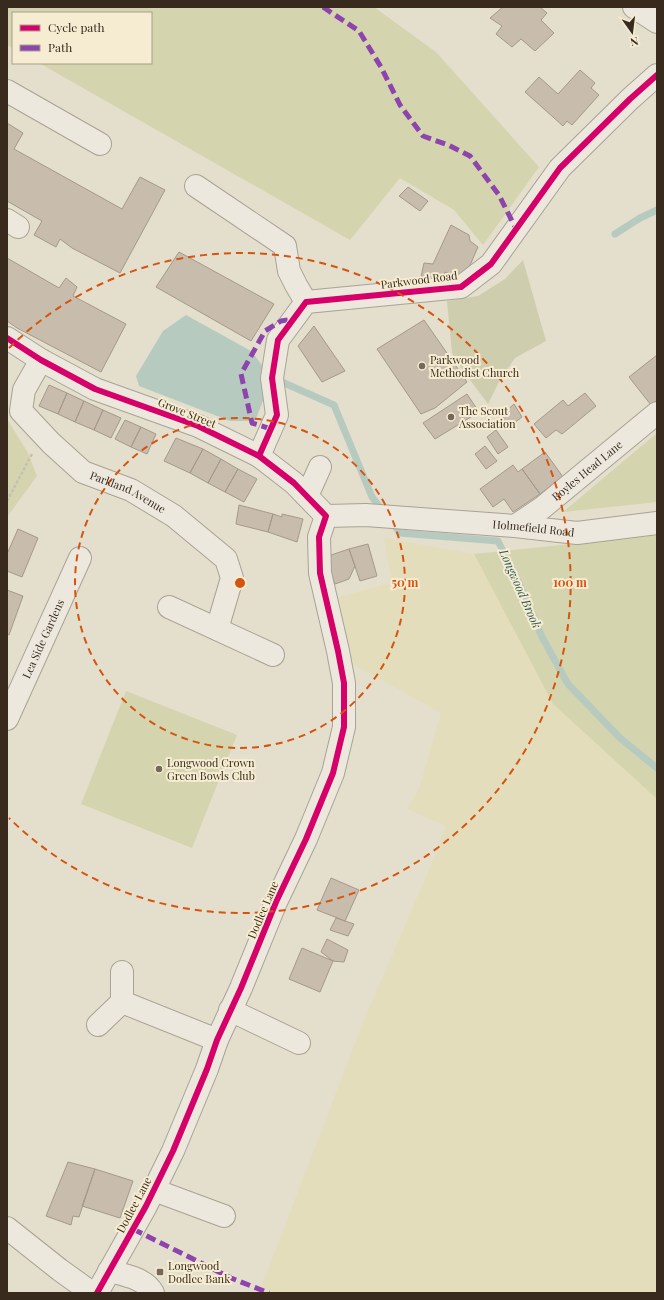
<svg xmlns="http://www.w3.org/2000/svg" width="664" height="1300" viewBox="0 0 664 1300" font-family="'Playfair Display',serif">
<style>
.farmland{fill:#e4ddbc}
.green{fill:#d4d5ae}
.cemetery{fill:#ceceae}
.water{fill:#b7cabf}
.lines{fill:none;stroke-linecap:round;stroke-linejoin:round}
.stream{stroke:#b7cabf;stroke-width:7}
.building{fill:#c8bcad;stroke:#a4998b}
.minor-casing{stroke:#a9a295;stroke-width:24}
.path{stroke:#c5bfb4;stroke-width:2.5;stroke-dasharray:3 2;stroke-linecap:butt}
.minor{stroke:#ece8de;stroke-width:22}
.quiet{stroke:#8e44ad;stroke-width:5;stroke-dasharray:10 5;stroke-linecap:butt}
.cycleway-casing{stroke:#f6ecd2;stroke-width:8}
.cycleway{stroke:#d6006c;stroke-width:6}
.ring{fill:none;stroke:#d6540e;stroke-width:2;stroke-dasharray:7 5}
.poi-dot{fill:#74695a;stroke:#f6ecd2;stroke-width:1.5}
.labels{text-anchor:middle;stroke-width:4;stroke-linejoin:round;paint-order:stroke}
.street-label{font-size:11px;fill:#382a1d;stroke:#f6ecd2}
.poi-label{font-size:11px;fill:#382a1d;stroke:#f6ecd2;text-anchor:start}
.water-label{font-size:12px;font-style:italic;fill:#2c5856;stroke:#f6ecd2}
.centre{fill:#d6540e;stroke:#f6ecd2;stroke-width:2}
.ring-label{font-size:12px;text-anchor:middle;font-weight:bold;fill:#d6540e;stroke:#f6ecd2;stroke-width:4;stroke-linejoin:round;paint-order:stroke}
</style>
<rect width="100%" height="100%" fill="#e4decc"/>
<path class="farmland" d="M384 538 474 554 553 704 657 799V1293H259L364 1020 435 856 446 826 407 809 419 789 441 713 349 662 335 598 392 583Z"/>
<path class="green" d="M7 7H374L436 52 539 167 483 245 454 210 400 178 350 240 39 63H151V13H13V48L7 45Z
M7 419 28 453 37 476 7 517Z
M657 433V502L563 512Z
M657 535V799L553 704 474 554Z
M126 691 237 735 192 848 81 804Z"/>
<path class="cemetery" d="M523 260 546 341 515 358 500 380 488 404 456 361 452 353 447 301 478 296 505 279Z"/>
<path class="water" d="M186 315 251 351 272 378 255 421H230L139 386 136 376 163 331Z"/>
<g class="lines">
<path class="stream" d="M615 234 640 218 657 210
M275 379 334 405 372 497 383 511
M391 521 400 533 498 541 518 581 542 637 568 684 620 738 657 768"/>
</g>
<path class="building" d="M503 7H540L547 13 541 20 554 33 535 51 521 39 512 47 496 34 502 26 490 18Z
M580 70 595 83 591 88 599 95 572 125 567 121 563 126 525 92 539 77 558 94Z
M7 123 23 133 14 149 122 209 140 177 165 190 120 273 72 248 60 239 56 247 34 235 42 221 7 201Z
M408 187 428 201 420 211 399 196Z
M451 225 469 235 470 241 478 247 464 279 445 272 442 282 421 277 424 263 433 264Z
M179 252 274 304 251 341 156 287Z
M7 258 59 288 66 278 77 287 73 296 126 324 101 372 17 328 7 321Z
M424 320 467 382 435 408 421 414 377 349Z
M314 326 345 371 322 382 298 346Z
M657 355V400L651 405 629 377Z
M49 385 67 393 58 414 39 406Z
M67 393 84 401 75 422 58 414Z
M585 393 596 406 562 434 556 430 546 438 534 424 563 400 568 406Z
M467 394 479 412 435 439 423 423Z
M84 401 103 410 94 430 75 422Z
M514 404 522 417 505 430 502 415Z
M103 410 121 418 111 438 94 430Z
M125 420 141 427 131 447 115 439Z
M141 427 156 434 147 454 131 447Z
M496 430 508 447 498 454 487 437Z
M176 438 203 449 190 473 164 461Z
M485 446 497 461 486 469 475 454Z
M203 449 221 459 208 483 190 473Z
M545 452 563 477 540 494 522 469Z
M221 459 238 469 225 492 208 483Z
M513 465 518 472 522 469 540 494 513 512 504 499 493 507 480 489Z
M238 469 257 479 244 502 225 492Z
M239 505 273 514 268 532 236 524Z
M273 514 282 517V514L303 519 297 542 268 532Z
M18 529 38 538 22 577 7 571V554Z
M368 544 377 576 360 581 349 549Z
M349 549 355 566 349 579 335 584 325 557Z
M7 590 23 596 9 635 7 634Z
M331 878 359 890 345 921 317 910Z
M336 918 354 924 348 936 330 930Z
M327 939 348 950 344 962 333 961 321 952Z
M302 948 333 961 320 992 289 979Z
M68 1162 95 1169 79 1217 73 1216 71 1225 46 1216Z
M95 1169 133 1181 120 1218 82 1206Z"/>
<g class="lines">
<defs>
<g id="minor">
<path d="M634 7 657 22"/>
<path d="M7 91 100 144"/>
<path d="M196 186 285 246 289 271 296 285 306 302"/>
<path d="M7 220 18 227"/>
<path d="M7 338 41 360 95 389 198 426 259 456 294 483 326 516 319 537 320 573 338 651 344 683V727L333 773 306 839 276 902 241 988 217 1040 207 1069 173 1151 146 1206 97 1293"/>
<path id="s1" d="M41 360 24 390 21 411 51 443 83 472 131 490 174 516 226 559 232 578 217 629"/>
<path d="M259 456 277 415 272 378 278 340 306 302 461 287 491 264 560 168 630 99 657 75"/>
<path d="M307 496 320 467"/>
<path id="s2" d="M326 516 366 515 515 526 577 533 657 523"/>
<path id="s3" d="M515 526 542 508 657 413"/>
<path d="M169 607 273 655"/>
<path id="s4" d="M7 719 80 558"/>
<path d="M122 1002 217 1040"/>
<path d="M230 1010 299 1043"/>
<path d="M98 1025 122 1002V972"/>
<path d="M154 1190 224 1216"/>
<path d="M7 1228 60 1270 92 1293"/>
<path d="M109 1271C124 1275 145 1278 153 1293"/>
</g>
</defs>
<use href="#minor" class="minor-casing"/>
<path class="path" d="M7 501 32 454"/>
<use href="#minor" class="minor"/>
<path class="quiet" d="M323 7 359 31 381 67 400 105 423 136 448 145 470 156 499 195 516 229
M271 429 252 423 241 374 265 331 281 321 293 319
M133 1229 231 1278 269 1293"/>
<defs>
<path id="cycleway" d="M7 338 41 360 95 389 198 426 259 456 294 483 326 516 319 537 320 573 338 651 344 683V727L333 773 306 839 276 902 241 988 217 1040 207 1069 173 1151 146 1206 97 1293
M259 456 277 415 272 378 278 340 306 302 461 287 491 264 560 168 630 99 657 75"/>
</defs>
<use href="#cycleway" class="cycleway-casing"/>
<use href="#cycleway" class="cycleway"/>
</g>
<g class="ring">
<circle cx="240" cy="583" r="165"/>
<path d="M9 348A330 330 0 1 1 9 818"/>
</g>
<g class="poi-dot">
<circle cx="422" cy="366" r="4"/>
<circle cx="451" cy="417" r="4"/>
<circle cx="159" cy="769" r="4"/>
<rect x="156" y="1268" width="8" height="8" rx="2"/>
</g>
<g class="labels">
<g class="street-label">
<text transform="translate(419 280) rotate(-7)" y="4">Parkwood Road</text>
<text transform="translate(187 413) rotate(22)" y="4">Grove Street</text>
<text dy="4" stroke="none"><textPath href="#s3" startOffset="91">Royles Head Lane</textPath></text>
<text dy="4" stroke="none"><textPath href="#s1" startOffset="192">Parkland Avenue</textPath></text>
<text dy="4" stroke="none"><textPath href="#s2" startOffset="208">Holmefield Road</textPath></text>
<text dy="4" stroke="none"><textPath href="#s4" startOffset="88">Lea Side Gardens</textPath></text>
<text transform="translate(263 910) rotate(-67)" y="4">Dodlee Lane</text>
<text transform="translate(134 1205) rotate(-62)" y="4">Dodlee Lane</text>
</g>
<g class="poi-label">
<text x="430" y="364">Parkwood<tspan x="430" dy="13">Methodist Church</tspan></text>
<text x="459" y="415">The Scout<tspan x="459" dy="13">Association</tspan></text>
<text x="167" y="767">Longwood Crown<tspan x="167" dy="13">Green Bowls Club</tspan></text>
<text x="168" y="1270">Longwood<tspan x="168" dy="13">Dodlee Bank</tspan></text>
</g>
<g class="water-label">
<text transform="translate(520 589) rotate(66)" y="4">Longwood Brook</text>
</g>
</g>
<circle cx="240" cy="583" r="6" class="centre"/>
<g class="ring-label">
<text x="405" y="587">50 m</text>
<text x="570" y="587">100 m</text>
</g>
<rect width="664" height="1300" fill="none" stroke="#382a1d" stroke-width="16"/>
<rect x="12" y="12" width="140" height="52" fill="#f6ecd2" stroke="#aa9e8a"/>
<rect x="20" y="25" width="20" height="6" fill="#d6006c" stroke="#aa9e8a"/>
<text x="48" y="32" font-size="12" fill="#382a1d">Cycle path</text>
<rect x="20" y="45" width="20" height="6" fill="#8e44ad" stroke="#aa9e8a"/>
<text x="48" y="52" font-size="12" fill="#382a1d">Path</text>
<g transform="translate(632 32) rotate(166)" stroke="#f6ecd2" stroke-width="3" paint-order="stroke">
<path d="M0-3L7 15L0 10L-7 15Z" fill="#382a1d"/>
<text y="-6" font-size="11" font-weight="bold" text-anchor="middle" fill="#382a1d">N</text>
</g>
</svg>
